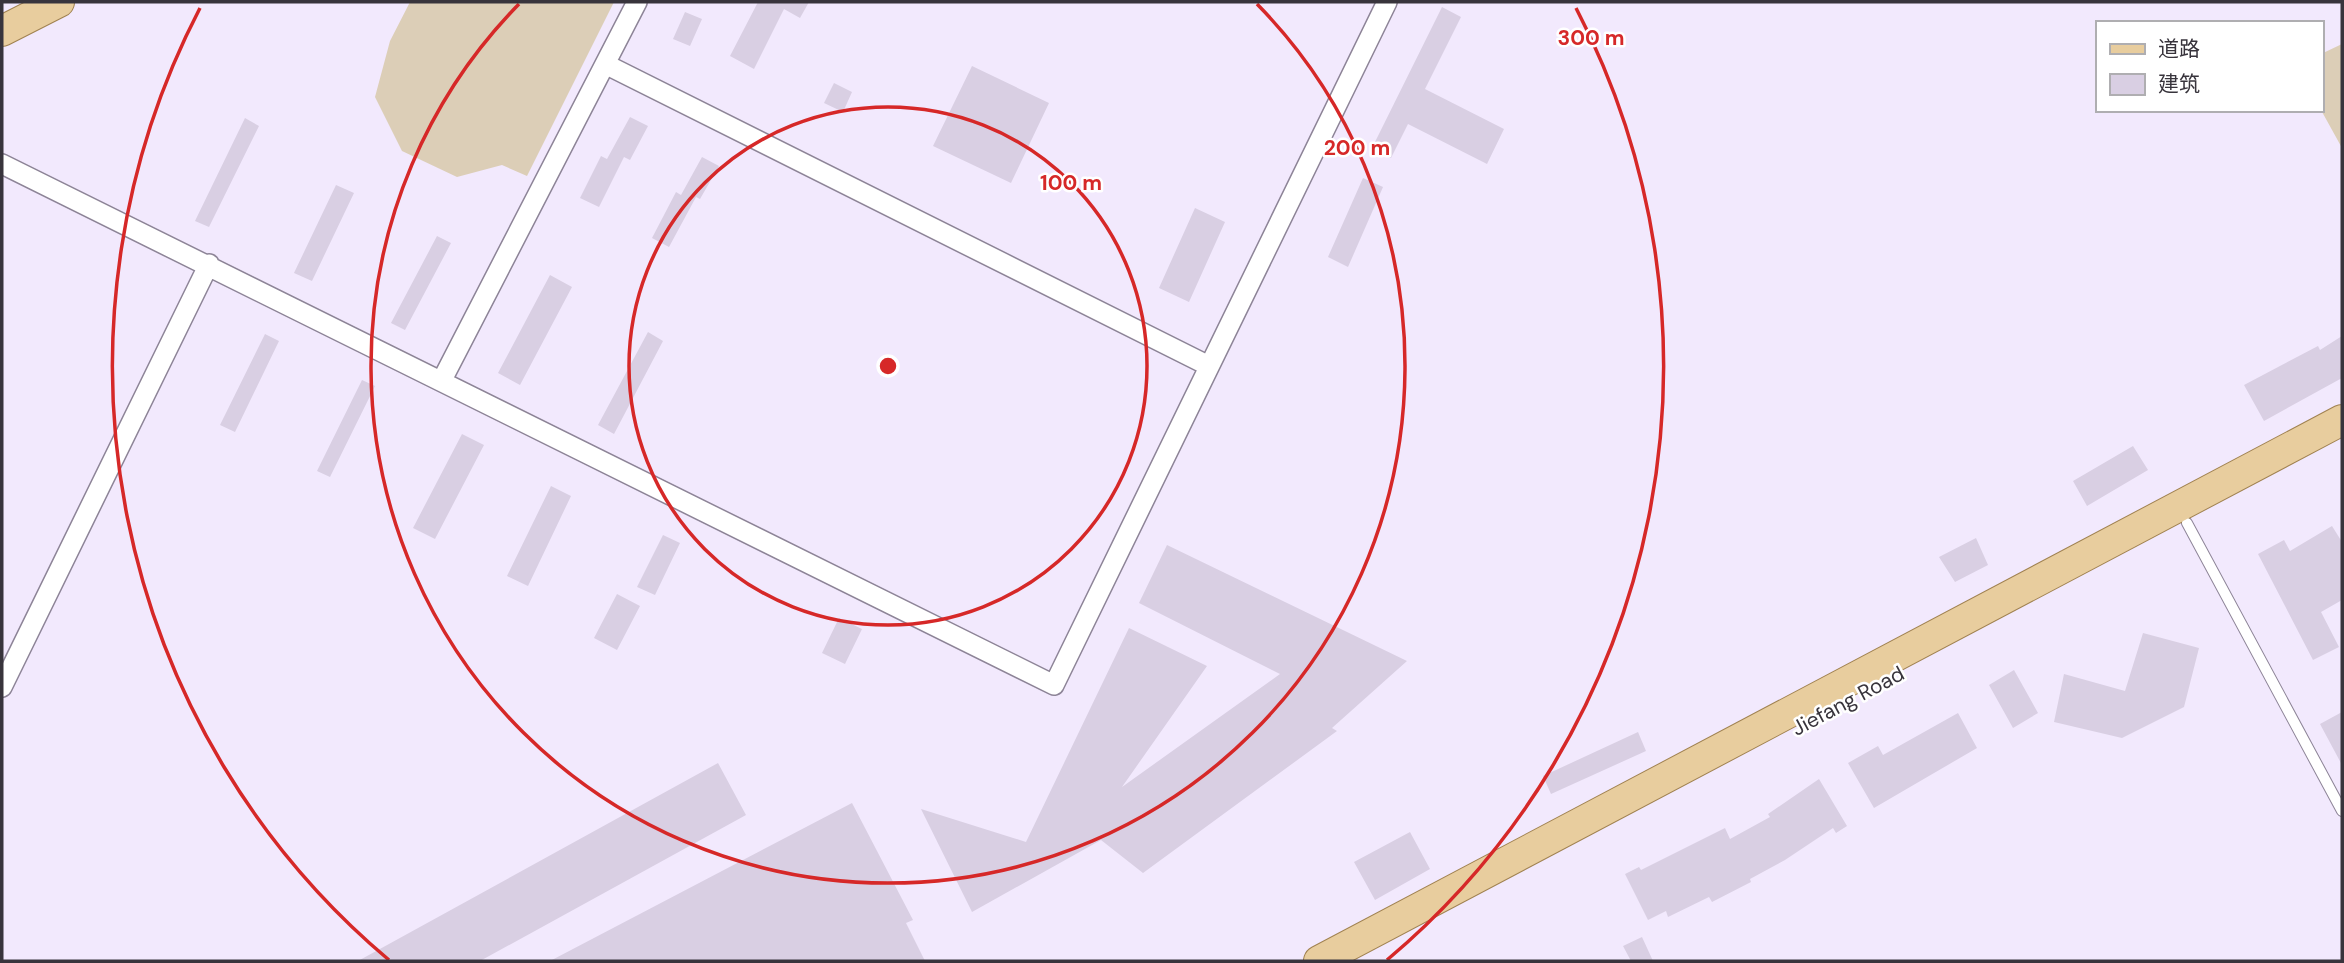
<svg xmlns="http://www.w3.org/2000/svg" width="2344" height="963" viewBox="0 0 2344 963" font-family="'DM Sans','Noto Sans SC',sans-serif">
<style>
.pitch{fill:#dcceb7}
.building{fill:#d9cfe3}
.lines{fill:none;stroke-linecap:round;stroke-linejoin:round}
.lane-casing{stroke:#8d8497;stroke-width:12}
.street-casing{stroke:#8d8497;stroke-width:22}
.primary-casing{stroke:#a08251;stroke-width:32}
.lane{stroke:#fff;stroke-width:10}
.street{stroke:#fff;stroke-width:19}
.primary{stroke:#e8cd9e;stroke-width:30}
.ring{fill:none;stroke:#d62828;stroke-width:3.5}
.labels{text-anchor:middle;stroke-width:5;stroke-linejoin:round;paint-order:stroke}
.street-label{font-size:21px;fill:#38343c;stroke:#fff}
.centre{fill:#d62828;stroke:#fff;stroke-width:3.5}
.ring-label{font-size:21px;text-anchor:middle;font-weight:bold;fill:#d62828;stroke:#fff;stroke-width:5;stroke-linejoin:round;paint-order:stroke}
</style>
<rect width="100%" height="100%" fill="#f2e9fd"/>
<path class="pitch" d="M410 2H614L527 176 502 165 457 177 402 151 375 97 390 41Z
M2342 44V148L2321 110V54Z"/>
<path class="building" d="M758 2H809L800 18 784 9 754 69 730 56Z
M1442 7 1461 17 1425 89 1504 129 1487 164 1408 124 1391 158 1372 148Z
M685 12 702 19 690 46 673 39Z
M972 66 1049 103 1011 183 933 146Z
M834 83 852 92 843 112 824 103Z
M630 117 648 126 630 160 624 157 599 207 580 198 601 156 607 159Z
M245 118 259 126 209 227 195 221Z
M702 157 719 166 700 199 696 197 669 247 652 238 676 192 681 195Z
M1363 178 1383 187 1348 267 1328 257Z
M336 185 354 193 312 281 294 273Z
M1195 208 1225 222 1189 302 1159 288Z
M437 236 451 243 405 330 391 323Z
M550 275 572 287 520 385 498 373Z
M648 332 663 341 614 434 598 425Z
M265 334 279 341 235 432 220 425Z
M2342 336V378L2264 421 2244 385 2318 346 2320 350Z
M362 380 375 386 330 477 317 471Z
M462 434 484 445 435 539 413 528Z
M2133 446 2148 470 2087 506 2073 481Z
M551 486 571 496 528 586 507 576Z
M2332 526 2342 542V600L2321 612 2339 647 2313 660 2258 554 2284 540 2290 551Z
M663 535 680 543 655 595 637 587Z
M1976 538 1988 565 1955 582 1939 557Z
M1167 545 1407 661 1332 728 1337 731 1143 873 1101 840 972 912 921 809 1026 842 1129 628 1207 666 1122 787 1280 674 1139 603Z
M617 594 640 606 617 650 594 638Z
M839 618 862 629 845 664 822 653Z
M2143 633 2199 648 2184 707 2122 738 2054 722 2064 674 2125 691Z
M2014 670 2038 713 2013 728 1989 685Z
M2342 712V765L2320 724Z
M1958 713 1977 748 1874 808 1848 763 1878 746 1883 755Z
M1638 732 1646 751 1551 794 1543 776Z
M718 763 746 815 480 961H358Z
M1819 779 1847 826 1836 833 1833 828 1785 860 1750 879 1751 882 1712 902 1709 897 1668 917 1666 911 1648 920 1625 874 1639 867 1641 870 1725 828 1730 839 1770 817 1768 814Z
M852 803 913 920 906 923 925 961H550Z
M1410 832 1430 869 1375 900 1354 862Z
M1642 937 1653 961H1631L1623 946Z"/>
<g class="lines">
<defs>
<path id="lane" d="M2187 523 2342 811"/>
<path id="street" d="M605 64 1209 366
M2 164 1054 685 1387 2
M442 380 637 2
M2 687 209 264"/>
<path id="primary" d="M2 31 59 2
M1319 961 2342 420"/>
</defs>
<use href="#lane" class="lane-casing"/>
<use href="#street" class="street-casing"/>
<use href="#primary" class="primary-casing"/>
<use href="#lane" class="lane"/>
<use href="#street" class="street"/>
<use href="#primary" class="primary"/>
</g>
<g class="ring">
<circle cx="888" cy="366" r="259"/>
<path d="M1257 4A517 517 0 1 1 519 4"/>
<path d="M389 960A776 776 0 0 1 200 8M1576 8A776 776 0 0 1 1387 960"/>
</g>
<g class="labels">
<g class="street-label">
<text transform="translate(1848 701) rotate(-28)" y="7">Jiefang Road</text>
</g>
</g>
<circle cx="888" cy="366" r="10" class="centre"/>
<g class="ring-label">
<text x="1591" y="45">300 m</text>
<text x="1357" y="155">200 m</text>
<text x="1071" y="190">100 m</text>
</g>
<rect width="2344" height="963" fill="none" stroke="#38343c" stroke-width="7"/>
<rect x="2096" y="21" width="228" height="91" fill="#ffffff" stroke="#afaeb1" stroke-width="2"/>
<rect x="2110" y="44" width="35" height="10" fill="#e8cd9e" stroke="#afaeb1" stroke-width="2"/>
<text x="2158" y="56" font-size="21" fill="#38343c">道路</text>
<rect x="2110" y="74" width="35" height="21" fill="#d9cfe3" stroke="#afaeb1" stroke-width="2"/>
<text x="2158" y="91" font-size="21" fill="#38343c">建筑</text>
</svg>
